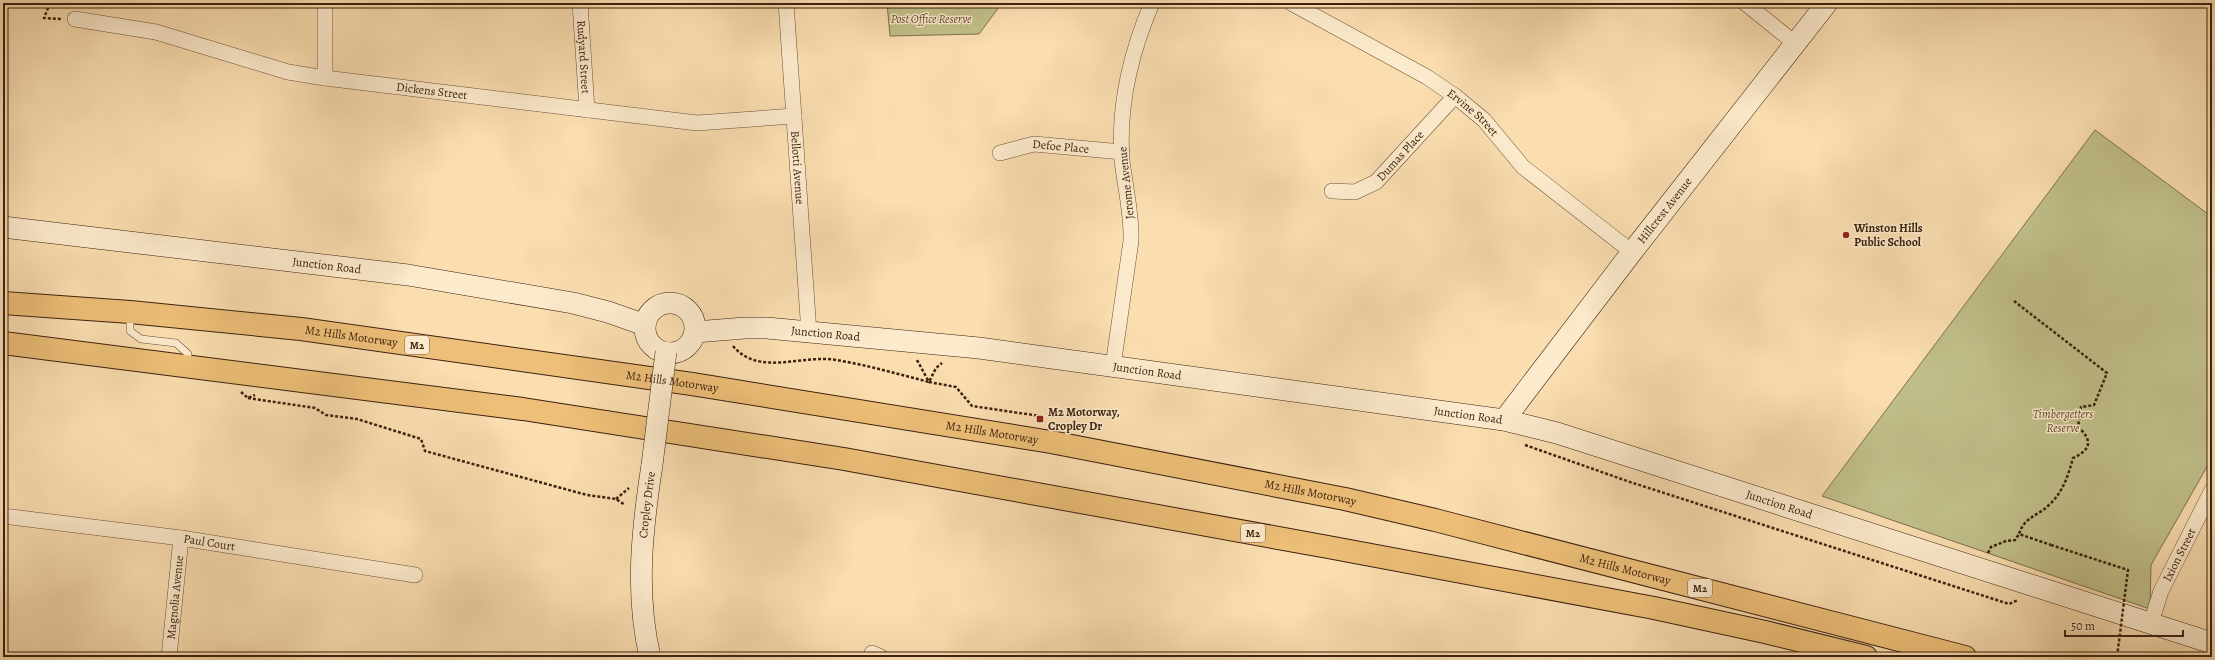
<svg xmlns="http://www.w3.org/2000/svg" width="2215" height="660" viewBox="0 0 2215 660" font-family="Alegreya,serif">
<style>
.green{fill:#c1c08a;stroke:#7f704c}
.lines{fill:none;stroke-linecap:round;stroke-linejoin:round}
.lane-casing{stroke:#6c5037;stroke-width:8}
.street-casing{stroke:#6c5037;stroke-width:16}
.secondary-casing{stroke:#3d200f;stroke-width:22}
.highway-casing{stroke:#3d200f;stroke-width:24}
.path{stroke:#3d200f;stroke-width:2.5;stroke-dasharray:3 2;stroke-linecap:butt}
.lane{stroke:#fceacc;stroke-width:7}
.street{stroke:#fceacc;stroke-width:15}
.secondary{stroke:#fceacc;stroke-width:21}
.highway{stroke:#edbf78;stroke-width:22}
.secondary-bridge-casing{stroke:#3d200f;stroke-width:22;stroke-linecap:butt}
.path-bridge{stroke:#3d200f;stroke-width:2.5;stroke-dasharray:3 2;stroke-linecap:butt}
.secondary-bridge{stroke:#fceacc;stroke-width:21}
.poi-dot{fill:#8f2418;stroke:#fceacc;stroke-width:1.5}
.labels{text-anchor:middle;stroke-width:3;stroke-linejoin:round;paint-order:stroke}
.shield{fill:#fceacc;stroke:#765d48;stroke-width:1}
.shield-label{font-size:11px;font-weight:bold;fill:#3d200f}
.park-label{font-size:12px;font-style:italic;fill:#5e482e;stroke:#fceacc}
.street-label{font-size:12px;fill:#3d200f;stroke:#fceacc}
.poi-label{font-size:12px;font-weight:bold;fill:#3d200f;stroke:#fceacc;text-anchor:start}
</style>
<rect width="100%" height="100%" fill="#fadeb0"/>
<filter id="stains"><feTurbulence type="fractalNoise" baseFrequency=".005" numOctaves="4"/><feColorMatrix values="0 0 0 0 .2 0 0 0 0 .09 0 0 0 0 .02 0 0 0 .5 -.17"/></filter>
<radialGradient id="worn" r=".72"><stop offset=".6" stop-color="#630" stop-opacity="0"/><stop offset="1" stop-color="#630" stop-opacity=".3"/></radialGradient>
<path class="green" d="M887 3H1002L979 34 890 36Z
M2095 130 2212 217V458L2151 565 2150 609 1822 496Z"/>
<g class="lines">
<defs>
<path id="lane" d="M130 314V331L141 339 176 343 188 354 187 365"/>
<g id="street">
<path d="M325 3V78"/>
<path id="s1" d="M580 3 587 110"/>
<path id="s2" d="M786 3 809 333"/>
<path id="s3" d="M1291 3 1427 77 1455 96 1484 120 1523 167 1632 252"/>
<path d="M1745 3 1796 44"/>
<path id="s4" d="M75 19 156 32 288 72 325 78 697 123 794 116"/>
<path id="s5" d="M1000 153 1034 144 1122 152"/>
<path id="s6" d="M1332 191 1355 192 1376 182 1455 96"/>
<path d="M1113 366 1131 241C1132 214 1125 187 1122 160 1118 106 1131 52 1152 3"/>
<path id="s7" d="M3 516 181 538 415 575"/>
<path id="s8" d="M2151 623 2161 591 2212 490"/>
<path d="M872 653 881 657"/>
<path id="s9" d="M169 657 181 538"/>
</g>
<g id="secondary">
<path id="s10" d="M3 227 408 275 573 303 608 312 645 325"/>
<circle cx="670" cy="328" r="25"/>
<path id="s11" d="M695 332 745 328H767L979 348 1504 420 1557 433 2212 643"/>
<path id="s12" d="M1504 420 1632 252 1827 3"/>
<path id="s13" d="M650 657C635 593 642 530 652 465"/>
</g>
<g id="highway">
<path id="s14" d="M3 303 130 312 301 329 692 384 1051 442 1345 499 1435 520 1965 657"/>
<path d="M3 343 523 409 844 459 1328 547 1654 608 1765 632 1866 657"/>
</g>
</defs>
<use href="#lane" class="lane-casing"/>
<use href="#street" class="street-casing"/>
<use href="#secondary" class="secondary-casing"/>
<use href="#highway" class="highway-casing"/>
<path class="path" d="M50 3 44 18 62 19
M2014 301 2107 373 2094 405 2081 407 2078 427C2093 440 2091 450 2073 458 2068 476 2063 492 2049 505 2038 516 2024 517 2019 534L2051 545
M733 346C759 377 802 354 836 360 867 365 898 374 929 382L936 368 942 363
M917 360 929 382 956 387 972 406 1040 416 1042 422
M241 392 248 398 255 395
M248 398 315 408 326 415 357 419 421 439 425 451 587 495 616 499 625 505
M1525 445 1630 482 2009 604 2018 600
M616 499 629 488
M1988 553 1991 547 2006 541 2015 540 2019 534"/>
<use href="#lane" class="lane"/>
<use href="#street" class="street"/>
<use href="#secondary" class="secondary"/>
<use href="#highway" class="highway"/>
<defs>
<path id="secondary-bridge" d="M652 465 666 352"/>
</defs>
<use href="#secondary-bridge" class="secondary-bridge-casing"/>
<path class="path-bridge" d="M2051 545 2128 570 2117 657"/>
<use href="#secondary-bridge" class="secondary-bridge"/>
</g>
<g class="poi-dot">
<circle cx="1846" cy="235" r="4"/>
<rect x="1036" y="415" width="8" height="8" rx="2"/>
</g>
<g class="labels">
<g class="shield">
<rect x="405" y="336" width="24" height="18" rx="3"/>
<rect x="1241" y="524" width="24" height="18" rx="3"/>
<rect x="1688" y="579" width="24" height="18" rx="3"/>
</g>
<g class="shield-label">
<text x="417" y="349">M2</text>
<text x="1253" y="537">M2</text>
<text x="1700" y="592">M2</text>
</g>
<g class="park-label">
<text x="931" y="23">Post Office Reserve</text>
<text x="2063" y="418">Timbergetters<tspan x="2063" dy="14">Reserve</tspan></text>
</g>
<g class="street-label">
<text dy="4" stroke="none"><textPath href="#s1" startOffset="54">Rudyard Street</textPath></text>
<text dy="4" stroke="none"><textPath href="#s4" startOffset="365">Dickens Street</textPath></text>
<text dy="4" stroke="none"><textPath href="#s3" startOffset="213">Ervine Street</textPath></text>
<text dy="4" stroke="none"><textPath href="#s5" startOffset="62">Defoe Place</textPath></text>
<text dy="4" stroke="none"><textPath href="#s6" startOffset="82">Dumas Place</textPath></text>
<text dy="4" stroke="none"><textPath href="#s2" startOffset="165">Bellotti Avenue</textPath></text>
<text transform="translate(1126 183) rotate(-96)" y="4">Jerome Avenue</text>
<text dy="4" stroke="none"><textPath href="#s12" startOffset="264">Hillcrest Avenue</textPath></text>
<text dy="4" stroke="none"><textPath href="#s10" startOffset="326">Junction Road</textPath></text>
<text dy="4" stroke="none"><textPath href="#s11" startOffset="131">Junction Road</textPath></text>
<text dy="4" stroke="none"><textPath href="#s14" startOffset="350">M2 Hills Motorway</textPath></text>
<text dy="4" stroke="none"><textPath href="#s11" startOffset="455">Junction Road</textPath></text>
<text dy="4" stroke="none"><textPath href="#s14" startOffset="674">M2 Hills Motorway</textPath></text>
<text dy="4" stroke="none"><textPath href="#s11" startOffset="779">Junction Road</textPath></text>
<text dy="4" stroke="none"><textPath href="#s14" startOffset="998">M2 Hills Motorway</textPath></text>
<text dy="4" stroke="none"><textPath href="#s14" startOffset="1322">M2 Hills Motorway</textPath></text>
<text dy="4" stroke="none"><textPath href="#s11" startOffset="1103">Junction Road</textPath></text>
<text dy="4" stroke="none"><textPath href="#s13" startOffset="153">Cropley Drive</textPath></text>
<text dy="4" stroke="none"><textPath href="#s7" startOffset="208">Paul Court</textPath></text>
<text dy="4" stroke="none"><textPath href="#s8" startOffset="74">Ixion Street</textPath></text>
<text dy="4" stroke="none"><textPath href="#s14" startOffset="1646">M2 Hills Motorway</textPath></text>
<text dy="4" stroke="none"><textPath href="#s9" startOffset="60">Magnolia Avenue</textPath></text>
</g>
<g class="poi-label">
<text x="1854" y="232">Winston Hills<tspan x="1854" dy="14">Public School</tspan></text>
<text x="1048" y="416">M2 Motorway,<tspan x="1048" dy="14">Cropley Dr</tspan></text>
</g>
</g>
<rect width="2215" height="660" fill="none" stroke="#fadeb0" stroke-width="16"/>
<rect x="4" y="4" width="2207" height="652" fill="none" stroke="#3d200f" stroke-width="2"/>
<rect x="8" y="8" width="2199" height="644" fill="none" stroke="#3d200f"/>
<path d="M2065 630v6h118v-6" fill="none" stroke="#3d200f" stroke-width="2"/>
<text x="2071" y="630" font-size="12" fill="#3d200f" stroke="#fceacc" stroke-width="3" paint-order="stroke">50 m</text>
<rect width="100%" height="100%" filter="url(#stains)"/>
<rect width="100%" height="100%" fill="url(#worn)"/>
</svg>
